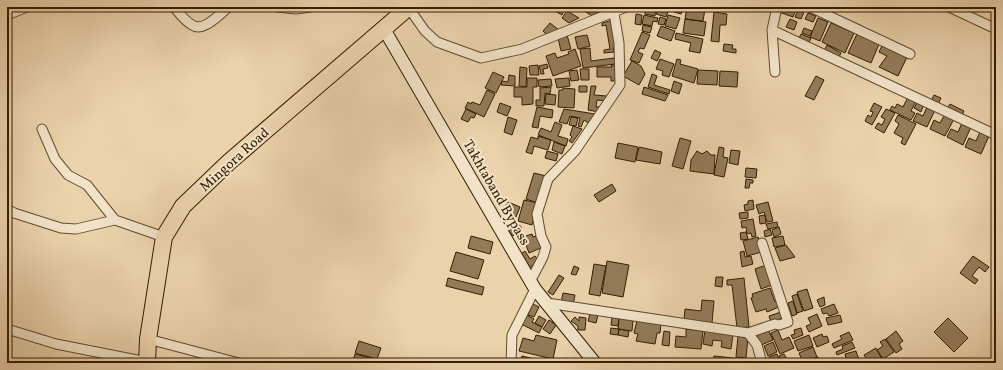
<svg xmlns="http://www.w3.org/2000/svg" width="1003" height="370" viewBox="0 0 1003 370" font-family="Vollkorn,serif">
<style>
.building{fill:#937b59;stroke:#351d00}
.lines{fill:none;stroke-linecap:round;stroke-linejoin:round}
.street-casing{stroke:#624a2b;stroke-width:11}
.secondary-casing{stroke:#351d00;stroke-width:14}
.highway-casing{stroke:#351d00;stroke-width:18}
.street{stroke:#f1e2c8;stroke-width:9}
.secondary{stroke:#f1e2c8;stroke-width:12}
.highway{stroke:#ead2ab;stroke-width:16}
.labels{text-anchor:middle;stroke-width:4;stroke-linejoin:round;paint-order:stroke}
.street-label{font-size:14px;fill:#351d00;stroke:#f1e2c8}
</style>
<rect width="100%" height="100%" fill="#ead2ab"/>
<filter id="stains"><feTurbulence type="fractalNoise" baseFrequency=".005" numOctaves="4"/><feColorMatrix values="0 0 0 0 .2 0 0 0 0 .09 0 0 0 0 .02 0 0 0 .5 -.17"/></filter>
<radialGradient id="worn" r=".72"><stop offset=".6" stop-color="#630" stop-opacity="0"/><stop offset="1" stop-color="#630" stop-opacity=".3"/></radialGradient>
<path class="building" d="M557 7 564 9 562 15 555 11Z
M585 7H593L600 12 592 16 583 10Z
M646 7H656L655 16 645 14Z
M658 7 669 9 666 17 656 14Z
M676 7H683L681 14 674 12Z
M687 7 705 9 703 21 685 19Z
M782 7 796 9 793 17 779 12Z
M798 10 804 12 801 19 795 17Z
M567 11 579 18 569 23 562 18Z
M714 12 727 14 726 25H720L719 42 711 41Z
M808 13 816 16 813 22 805 19Z
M636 14 642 15 641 25 635 24Z
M644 15 658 18 657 22 653 21 652 26 642 24Z
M668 15 680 18 676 29 665 26Z
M660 17 666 19 664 25 658 24Z
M818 18 828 22 820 41 810 37Z
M685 19 706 22 704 36 683 33Z
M790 19 797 22 794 30 786 27Z
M613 20 618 47 613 48 614 52 604 53V50L610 49 606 25 602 26V23Z
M550 23 559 30 546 34 543 31Z
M831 23 854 33 845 53 822 42Z
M643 25 652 27 650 33 642 31Z
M661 26 675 31 671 41 657 36Z
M804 28 812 31 810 36 802 33Z
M642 32 650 35 644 49 640 48 638 52 643 54 639 63 630 60Z
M676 33 703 39 700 53 689 51 691 43 675 39Z
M801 34 811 38 808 45 798 40Z
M857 34 879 44 871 63 848 53Z
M567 35 571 49 561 51 558 38Z
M587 35 590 46 578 49 575 37Z
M724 44 733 45 732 49H736V53L723 51Z
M827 45 841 53 838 59 824 51Z
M882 46 907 57 898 76 879 67 887 56 879 52Z
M590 48 591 61 614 58 615 64 583 68 580 49Z
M575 49 581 66 553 76 546 56 555 53 557 58 569 54 568 52Z
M655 50 661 53 657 61 651 58Z
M660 59 674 64 669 77 662 75 663 71 656 69Z
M677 59 681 60 680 64 698 69 694 83 672 76Z
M632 61 641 66 645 74 639 85 623 76Z
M547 64 548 68 543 69 544 74H541L539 66Z
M538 65 539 75H530L529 66Z
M611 65H617V81H611V77H597V67H612Z
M520 67 527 68 526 87 519 86Z
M580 69H589V80H581Z
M577 70 579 80 571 81 569 71Z
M698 70 718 71 717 85 697 84Z
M720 71 738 72 737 87 719 86Z
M493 72 504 77 496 93 485 88Z
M652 74 657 76 654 85 670 90 669 94 648 87Z
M509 75 515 76V86L501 85 502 81 508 82Z
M816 76 824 80 814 100 805 96Z
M527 78H537V87H533V104L522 105V97H514V87H527Z
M569 78 570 86 557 88 555 79Z
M551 79 552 86 539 87 538 80Z
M674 81 682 84 679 94 671 91Z
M579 86H587V92H579Z
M591 86H596L594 95 607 96 606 101 597 100 596 107H599V112L588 110Z
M551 87 550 94 545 93 544 106H536V100H540V88Z
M644 87 668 95 665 101 642 94Z
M563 88 575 89 574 108 558 107 559 90H563Z
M487 90 495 94 484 117 465 108 468 102 471 104 472 102 480 105Z
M546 94 556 95 555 105 545 104Z
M934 95 941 98 938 104 931 101Z
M908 97 916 101 911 111 915 113 911 120 890 110 892 106 895 108 897 104 903 107Z
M918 101 924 104 921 112 914 108Z
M500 103 511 107 507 116 497 112Z
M874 103 882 107 872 125 865 121 868 115 871 117 873 112 870 111Z
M950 104 964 111 961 117 947 109Z
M537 107 553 110 552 118 540 116 538 128 532 127Z
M927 107 935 110 927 127 913 121 917 113 923 116Z
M466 109 476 114 474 118 471 117 468 122 461 119Z
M564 109 595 114 588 123 584 120 581 127 578 126 580 118 570 116 567 124 559 122Z
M886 109 895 113 884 133 875 128 878 123 882 125 885 119 881 117Z
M945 114 954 119 945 136 930 129 934 120 940 123Z
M898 115 916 124 905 145 901 143 903 138 894 133 899 124 895 121Z
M508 117 517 120 512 135 504 132Z
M571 117 578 118 576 126 569 125Z
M555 122 562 125 558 136 568 139 566 146 538 135 541 128 551 132Z
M962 123 971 127 963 145 947 137 951 129 958 132Z
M573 126 582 129 572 143 569 141 572 137 570 135Z
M980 132 989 136 981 154 965 147 969 138 976 141Z
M538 136 551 140 548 150 534 146 532 154 526 152 531 137 538 139Z
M680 138 691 141 683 169 672 166Z
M554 142 565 146 562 154 552 150Z
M618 143 638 147 635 162 615 158Z
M639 147 662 152 660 164 636 160Z
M719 147 724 148 723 157 728 158 724 177 714 175Z
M731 150 740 151 738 165 729 163Z
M547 151 558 154 556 161 545 158Z
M697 151 702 154 707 151 711 155H715L714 174 690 171 691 160Z
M746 168 757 169 756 178 745 177Z
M534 173 546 176 538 203 526 199Z
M746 179 753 180V183H750L749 188H745Z
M612 184 616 191 599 202 594 195Z
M524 200 538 203 532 225 518 221Z
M753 200 754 209 745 211 744 205 748 204V201Z
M508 202 520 207 516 217 504 212Z
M768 202 773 221 767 222 764 212 759 214 756 205Z
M748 212V218L740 219 739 213Z
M765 215 766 223 760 224 759 216Z
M753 219 756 236 752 237 751 233 747 234 746 227 742 228 741 221Z
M515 220 522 228 513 236 506 228Z
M777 222 778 227 768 229 766 224Z
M779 227 781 234 774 237 772 230Z
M770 229 772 235 765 237 764 231Z
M746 232 748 239 741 240 740 233Z
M532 234 533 237 536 236 541 248 529 253 523 237Z
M471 236 493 242 490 254 468 248Z
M783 236 785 245 774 247 772 238Z
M758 237 762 252 747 256 743 241Z
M786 245 795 257 780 261 775 248Z
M525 251 530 259 535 256 539 261 529 268 521 254Z
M744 251 745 257 751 256 753 264 742 267 740 252Z
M456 252 484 260 478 279 450 271Z
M973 256 989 267 985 272 979 267 972 276 978 280 975 284 960 273Z
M607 261 629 265 623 297 602 293Z
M594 264 606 266 600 296 589 294Z
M766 265 772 285 761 289 755 269Z
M574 266 579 268 576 275 571 274Z
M559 275 564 278 553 295 548 292Z
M716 277H723L722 287 715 286Z
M448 278 484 287 482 295 446 286Z
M744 278 749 327 737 328 732 285H727V280Z
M770 288 775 302 777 301 779 307 767 312 766 309 756 312 751 298 753 297 752 294Z
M807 289 813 308 804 311 797 292Z
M563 293 575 295 573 305 561 303Z
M797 294 803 311 797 313 792 296Z
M824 297 825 305 820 307 817 300Z
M702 300 714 301 712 323 684 320 685 309 701 311Z
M793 301 797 314 792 316 788 303Z
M533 304 539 307 534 317 528 315Z
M834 304 838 313 829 316 827 313 823 314 821 309Z
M781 312 783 318 771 322 769 316Z
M590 314 598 315 596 323 588 321Z
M817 314 822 326 809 332 806 326 811 324 808 318Z
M526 315 534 319 532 322 542 327 539 333 521 324Z
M840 315 842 322 828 325 826 318Z
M539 316 546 320 542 327 535 323Z
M575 317 579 321V317L586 318 585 330H578V326L571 321Z
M612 317 619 318 618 326 611 325Z
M619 318 633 320 632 331 618 329Z
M948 318 968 338 954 352 934 332Z
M549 320 556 325 550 334 543 329Z
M637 320 661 324 660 333H657L655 344 636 341 638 334 634 333Z
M611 328 619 329 618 335 610 334Z
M801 328 803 335 793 339 791 335 795 334 794 330Z
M619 329 629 331 628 337 618 335Z
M686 329 703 331 701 349 675 347 676 336 686 337Z
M768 329 773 340 759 346 755 337 758 336 757 334Z
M705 330 733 334 731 349 721 347 722 341 713 340 712 346 703 344Z
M778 330 782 340 789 337 794 348 780 354 771 333Z
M664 331 670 332 669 346 662 345Z
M896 331 903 341 899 344 902 349 896 353 886 339Z
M849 332 853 340 834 348 832 344 842 339 840 336Z
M822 334 823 337 827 336 829 342 817 347 813 338Z
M536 335 557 340 553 359 519 351 523 338 534 341Z
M809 335 813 346 798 351 794 341Z
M738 336 748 337 746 358 736 357Z
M885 339 894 352 883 359 877 350 883 346 880 342Z
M359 341 381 348 377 359 355 353Z
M773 342 777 352 768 356 764 346Z
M852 342 855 348 837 355 836 352 843 349 842 346Z
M813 347 817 357 803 362 799 353Z
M876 348 884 363H869L864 355Z
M856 351 859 360 851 363H840V360L846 358 845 354Z
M355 354 370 358 368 363H352Z
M777 354 781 363H771L769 357Z
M784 354 788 362 783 363 779 356Z
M522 356 551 363H520Z
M714 356 743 359V363H713Z
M818 357 820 363H809L808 361Z"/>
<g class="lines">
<defs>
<path id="street" d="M174 7C179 13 185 21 192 25 204 33 220 13 229 7
M278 7 296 9 310 7
M408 7 425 31 437 42 481 58 522 49 626 7
M810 7 910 54
M949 7 996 29
M7 15 27 7
M772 30 996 135
M775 72 772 30 777 7
M42 129 55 159 68 175 87 185 115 220
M7 209 14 213 61 228 76 229 115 220 164 237
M531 280 543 257 546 247 541 236 537 214 548 179 575 151 620 85 619 43 614 13 610 7
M547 303 748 333 757 345 762 363
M7 329 56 344 147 362
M748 333 775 324 779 325 788 322 762 243
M148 339 239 363
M511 363 512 335 535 289"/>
<path id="secondary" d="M384 29 535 289 595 363"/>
<path id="highway" d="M147 363 148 339 164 237 183 206 229 162 409 7"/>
</defs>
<use href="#street" class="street-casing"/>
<use href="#secondary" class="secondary-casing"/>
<use href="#highway" class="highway-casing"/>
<use href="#street" class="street"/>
<use href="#secondary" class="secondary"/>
<use href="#highway" class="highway"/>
</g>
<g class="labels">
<g class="street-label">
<text transform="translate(234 159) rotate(-42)" y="5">Mingora Road</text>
<text transform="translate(497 192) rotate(60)" y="5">Takhtaband Bypass</text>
</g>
</g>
<rect width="1003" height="370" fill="none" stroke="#ead2ab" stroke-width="24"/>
<rect x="8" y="8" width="987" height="354" fill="none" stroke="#351d00" stroke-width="2"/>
<rect x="12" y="12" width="979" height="346" fill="none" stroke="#351d00"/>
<rect width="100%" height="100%" filter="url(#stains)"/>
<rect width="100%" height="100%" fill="url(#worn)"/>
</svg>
